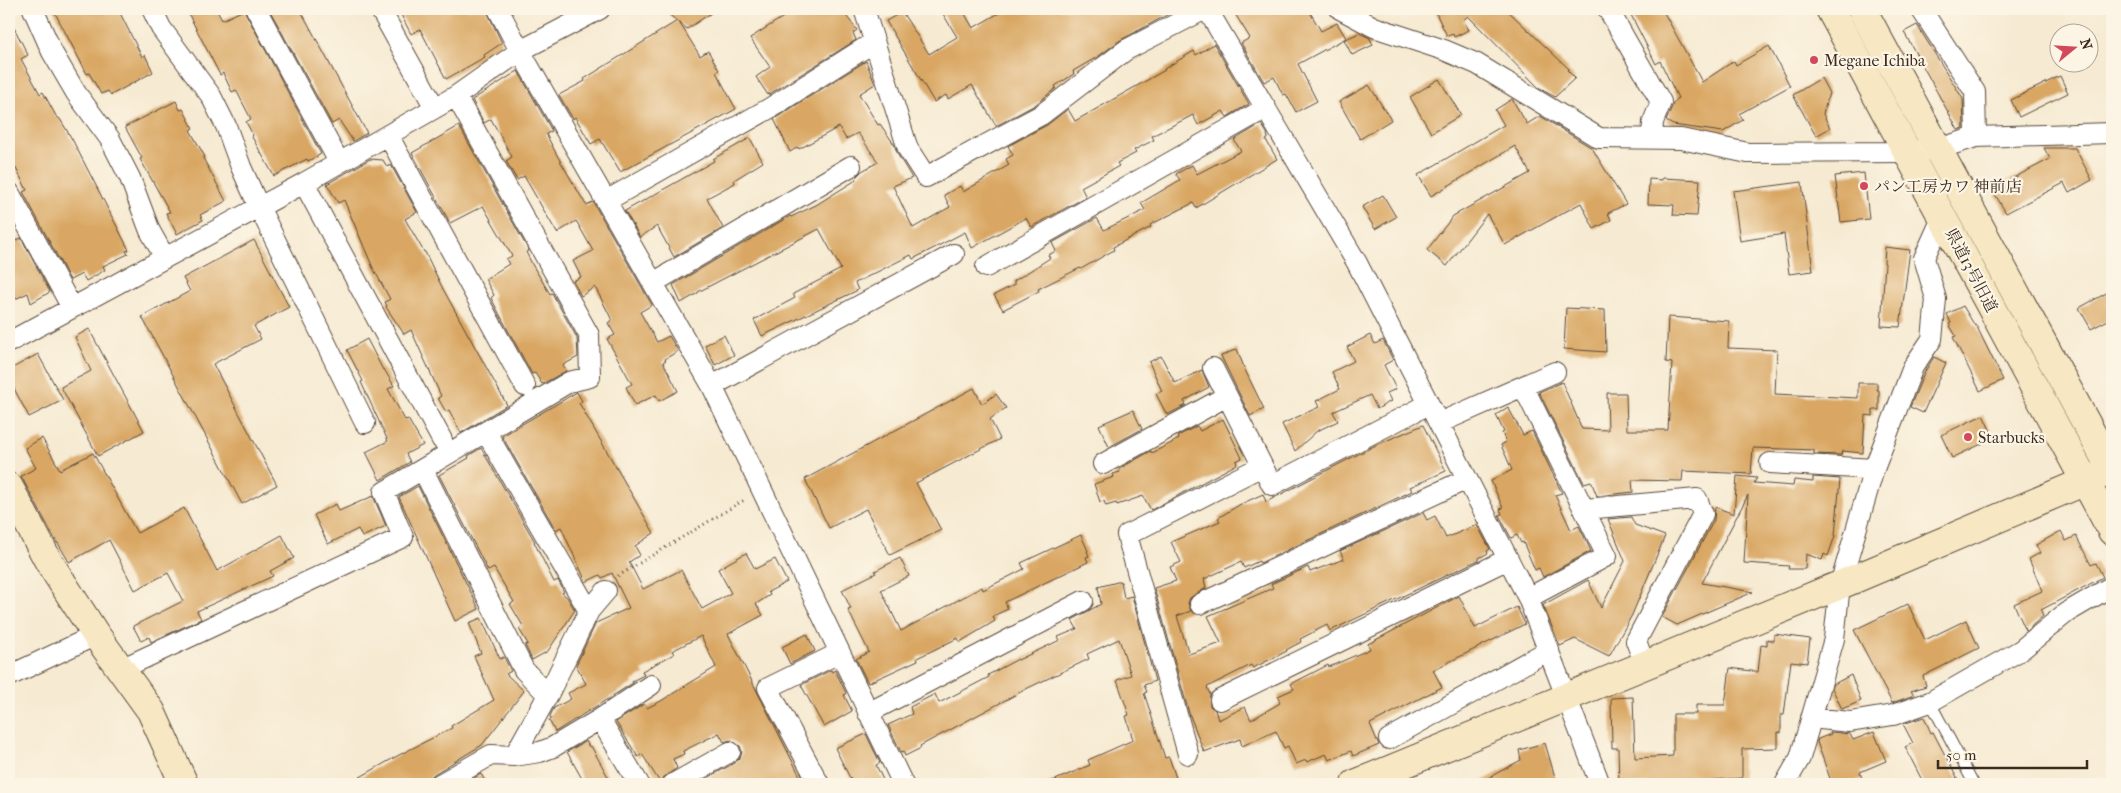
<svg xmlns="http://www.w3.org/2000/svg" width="2121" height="793" viewBox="0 0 2121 793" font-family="'IM FELL French Canon','Noto Serif JP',serif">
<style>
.building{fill:#d9a764}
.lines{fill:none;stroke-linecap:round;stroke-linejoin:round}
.lane-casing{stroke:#574739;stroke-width:12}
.street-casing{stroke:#574739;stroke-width:22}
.secondary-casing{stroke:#574739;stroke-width:30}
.path{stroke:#574739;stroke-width:3;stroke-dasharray:1 4;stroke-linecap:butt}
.lane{stroke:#fff;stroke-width:10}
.street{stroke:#fff;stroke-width:20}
.secondary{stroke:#f7e8c3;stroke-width:28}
.poi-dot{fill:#d1495b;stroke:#fcf5e5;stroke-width:2}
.labels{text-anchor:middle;stroke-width:4.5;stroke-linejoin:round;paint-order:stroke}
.poi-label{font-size:16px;fill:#3b2a1e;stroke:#fcf5e5;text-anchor:start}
.street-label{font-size:16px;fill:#3b2a1e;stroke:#fcf5e5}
</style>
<rect width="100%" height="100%" fill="#fcf5e5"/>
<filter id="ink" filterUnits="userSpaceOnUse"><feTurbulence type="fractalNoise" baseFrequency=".02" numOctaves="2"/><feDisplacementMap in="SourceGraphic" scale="10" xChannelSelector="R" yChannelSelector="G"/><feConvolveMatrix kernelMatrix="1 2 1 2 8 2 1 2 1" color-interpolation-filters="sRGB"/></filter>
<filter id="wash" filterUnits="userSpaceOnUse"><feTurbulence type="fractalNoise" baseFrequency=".0096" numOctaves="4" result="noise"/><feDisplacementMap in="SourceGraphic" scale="20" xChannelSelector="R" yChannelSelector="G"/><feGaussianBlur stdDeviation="1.12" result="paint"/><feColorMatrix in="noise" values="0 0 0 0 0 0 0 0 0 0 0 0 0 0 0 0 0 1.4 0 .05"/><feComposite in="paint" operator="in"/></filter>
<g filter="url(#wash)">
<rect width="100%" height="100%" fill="#f6ead2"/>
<g id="blocks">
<path class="building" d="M53 9H118L142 57 145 55 153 72 111 95 108 91 101 94 89 73 87 74Z
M186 9H216L222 20 244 10 321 154 308 161 307 159 274 176 252 137 253 135 246 122 251 119 236 90 232 92 223 73 220 75Z
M269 9H300L367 133 353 141 339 120 332 124Z
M398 9H486L502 43 484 55 485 57 446 79 420 29 411 34Z
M662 9H717L687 29 679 22 700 56 708 51 719 70 716 72 736 109 620 172 600 139 591 144 575 117 573 119 559 95 585 81 584 79 677 21Z
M796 9H841L857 30 853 33 856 40 768 95 756 77 770 67 750 38Z
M940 9H962L973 28 1006 9H1178L1119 41 1099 56 1073 71 1074 74 1055 86 1056 88 1035 105 996 126 972 85 948 99 946 95 934 102 886 21 902 12 929 54 957 37Z
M1232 9H1308L1321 31 1337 23 1346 38 1298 64 1317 101 1296 112 1286 94 1283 95 1274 77 1264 82 1241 43 1250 38Z
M1434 9H1506L1569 69 1567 70 1575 78 1555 97 1539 88 1468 16 1463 20 1469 30 1454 37 1453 34 1447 36Z
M1640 9H1662L1702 82 1734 61 1736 65 1769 46 1790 86 1739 114 1743 120 1723 132 1673 125 1666 121 1673 104 1678 98 1660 61 1656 64 1630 13Z
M9 18 28 55 21 59 40 94 43 92 56 116 60 119 72 139 129 250 126 251 128 254 103 266 105 270 86 281 82 274 70 280 29 203 23 192 27 190 9 155Z
M1917 25 1963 99 1964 128 1958 130 1904 32Z
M1359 33 1370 38 1373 45 1352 55 1344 40Z
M1214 44 1249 104 1227 117 1223 111 1198 125 1193 115 1152 136 1154 140 1134 150 1136 153 1117 163 1119 166 1081 187 1086 197 1031 227 1026 218 972 248 965 232 913 259 911 255 855 283 858 290 762 336 754 320 795 298 793 294 841 269 819 229 698 292V293L681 303 673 285 790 216 791 217 816 205 856 180 855 178 862 171 878 162 858 133 846 139 839 127 799 149 798 147 790 152 774 119 866 61 875 84 859 94 878 125 880 124 894 144 898 155 912 178 893 186 913 228 950 207 944 195 960 186 963 192 1009 165 1006 159 1013 155 1008 146 1047 125 1068 109 1075 121 1165 70 1164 69 1194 51 1196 55Z
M518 71 552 131 546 134 558 157 586 205 593 202 652 305 640 312 657 342 669 336 678 351 665 359 666 360 663 362 678 391 659 401 656 395 635 405 626 387 632 384 607 339 615 335 608 323 612 320 595 287 581 296 573 281 581 277 573 261 593 251 578 224 576 221 557 233 524 176 517 180 506 161 512 157 491 119 484 123 472 100Z
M2060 76 2068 93 2019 117 2011 100Z
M1821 78 1829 93 1823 114 1830 128 1816 136 1793 95Z
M1439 79 1461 115 1431 133 1410 97Z
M1369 85 1391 120 1360 139 1339 102Z
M1512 99 1527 124 1540 116 1592 148 1626 204 1608 213 1611 220 1594 229 1581 203 1505 245 1487 214 1447 266 1427 250 1453 216 1530 173 1515 146 1431 196 1418 175 1504 125 1495 110Z
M176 101 180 110 183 109 193 128 190 130 205 157 203 158 226 201 200 215 203 220 177 234 166 213 170 212 140 159 142 158 125 127Z
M1261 124 1267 133 1268 139 1266 140 1277 159 1196 208 1193 203 1150 225 1151 227 1113 247 1114 250 1081 269 1080 268 1038 289 1039 291 1003 310 994 295 1014 285V281L1050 258 1048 255 1056 251 1052 243 1097 218 1104 230 1145 210 1141 203 1180 180 1176 174 1192 165 1197 174 1241 151 1234 140Z
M459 126 529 251 526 252 533 266 550 294 552 293 577 338 578 357 563 365 566 371 542 384 535 373 532 374 509 332 491 298 494 295 485 279 509 264 506 259 512 256 483 206 450 223 412 153Z
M750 138 763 162 734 180 735 183 707 198 723 228 674 257 657 226 640 237 625 211 714 161 713 159Z
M2044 148H2075L2092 180 2069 193 2064 183 2006 213 1992 189 2050 159Z
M370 159 383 160 387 167 391 165 417 212 405 219 424 252H425L443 289 507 405 461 433 449 410 446 412 438 398 441 396 411 330 404 334 386 307 387 306 385 302 390 299 373 268 344 200 338 203 327 184Z
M1864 173 1869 219 1841 222 1835 176Z
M1662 178 1700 180 1697 216 1673 215 1674 205 1648 204 1649 179 1662 180Z
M1802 182 1813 271 1789 274 1784 234 1740 241 1733 191Z
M1383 195 1396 217 1375 229 1362 207Z
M21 238 50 292 31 303 28 293 9 302V244Z
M254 240 289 307 254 326 261 339 213 364 277 485 242 504 142 317 190 291 183 278Z
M1885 247 1910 250 1900 327 1881 326 1885 263H1884Z
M2112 290V318L2091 329 2079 308Z
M1963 306 1975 326 1976 325 2003 380 1980 391 1953 337 1956 336 1949 324 1951 323 1947 314Z
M1566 308 1605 310 1606 352 1564 349Z
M1668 317 1729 321 1728 348 1777 350 1775 394 1858 398V383H1877V390H1879V410H1873V416L1865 415 1863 453 1842 451 1841 455 1814 454V450L1753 448 1751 474 1683 471 1682 481 1632 480 1633 492 1597 496 1591 481 1584 483 1539 392 1562 382 1582 429 1608 430 1607 393H1626L1627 430H1668L1672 363 1666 362Z
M89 329 144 431 98 456 61 387 91 371 75 337Z
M724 335 734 355 715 365 705 345Z
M1370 335 1375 344 1383 340 1393 360 1384 365 1396 389 1387 393 1391 401 1377 409 1370 395 1333 412 1338 421 1317 431 1295 451 1282 424 1319 407 1316 401 1340 389 1332 372 1354 361 1347 347Z
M367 339 383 370 384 369 394 386 388 389 405 420 408 419 423 445 406 454 410 462 380 480 366 452 388 441 361 382 363 381 347 350Z
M1237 349 1245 370 1264 409 1250 416 1221 356Z
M38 354 63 400 29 417 9 379V370Z
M1161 356 1175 383 1202 370 1209 387 1184 401 1186 405 1167 415 1156 394 1162 391 1149 362Z
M1934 357 1946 363 1923 413 1910 407 1924 373Z
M974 388 982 404 996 394 1006 408 990 419 1000 439 916 483 941 530 890 555 866 509 829 528 805 479Z
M577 392 582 401 579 403 654 533 635 546 640 555 629 562 643 589 681 570 702 609 731 593 718 569 746 553 755 569 775 559 787 582 768 592 770 595 756 604 763 615 728 634 804 784H697L736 762 740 758 742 752 740 746 731 740 724 742 719 733 683 751 684 754 673 759 677 768 663 778 661 784 642 754 638 757 616 722 644 704 647 708 661 701 716 667 701 636 672 651 674 654 642 671 644 675 632 681 633 683 555 732 549 720 551 719 550 716 554 708 571 699 568 693 586 684 576 665 596 623 629 608 612 573 602 578 600 575 586 582 561 527 556 530 502 436Z
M1508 407 1523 435 1532 431 1562 493 1555 495 1571 530 1579 526 1591 551 1543 577 1539 568 1535 570 1523 542 1521 543 1517 535 1511 538 1499 515 1502 514 1500 509 1503 508 1491 481 1512 470 1501 445 1506 442 1502 433 1504 432 1496 415Z
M1133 410 1142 429 1109 447 1099 425Z
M1983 415 1994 438 1952 458 1941 435Z
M1223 419 1242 458 1236 461 1237 464 1151 510 1143 496 1117 505 1116 503 1106 506 1104 501 1100 502 1094 484 1114 477 1113 474 1120 472 1119 469 1151 451 1152 453 1179 439 1178 436 1197 426 1200 431Z
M1423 425 1446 471 1410 487 1412 491 1260 563 1259 561 1244 568 1241 562 1204 579 1206 588 1190 598 1188 603 1191 611 1177 616 1189 654 1221 643 1208 616 1273 588 1271 584 1308 567 1310 572 1344 559 1340 551 1423 513 1427 520 1435 516 1446 538 1477 525 1490 549 1487 551 1488 553 1479 558V560L1474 562 1330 631 1327 625 1300 639 1301 642 1286 650 1287 651 1253 668 1251 665 1207 687 1210 695V706L1215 710 1218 720 1245 707 1251 720 1280 703 1278 696 1294 689 1291 684 1328 665 1329 667 1370 649 1368 644 1459 596 1475 628 1517 607 1525 624 1433 670 1442 687 1370 724 1379 745 1353 756 1351 751 1329 760 1326 754 1307 762 1306 760 1296 764 1288 746 1284 748 1276 731 1242 746 1240 739 1204 752 1189 713 1154 588 1176 581 1170 567 1181 562 1171 542 1220 521 1218 518 1239 505 1263 494 1266 502 1376 445Z
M42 438 60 470 93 453 137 533 184 508 217 571 282 535 294 558 270 571 273 576 197 611 201 619 151 642 149 637 141 641 133 626 183 601 168 573 135 590 109 540 69 562 58 543H57L21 476 36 468 25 448Z
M481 448 535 542H534L554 582 558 580 564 592 562 593 567 597 575 610 548 651 532 660 525 645 528 644 519 629 523 626 510 604 514 602 494 568 488 571 439 475 469 458 468 456Z
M1737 476 1757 478 1754 483 1793 486 1794 480 1813 482V477L1840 479 1835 536 1828 556 1824 554 1822 560 1806 554 1805 569H1788L1789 566 1744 563 1748 495 1702 583 1753 592 1677 625 1662 617 1714 520 1715 507 1734 514Z
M418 486 479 609 455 621 399 497Z
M373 496 386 526 362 537 358 529 328 544 314 515 336 504 339 511Z
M1631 517 1635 525 1665 536 1632 615 1609 656 1575 639 1560 646 1543 605 1588 580 1601 608 1625 561 1608 519Z
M2061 531 2066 541 2076 536 2091 565 2096 563 2103 577 2041 610 2043 616 2026 631 2014 604 2042 591 2029 559 2040 553 2036 545Z
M1081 535 1088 551H1087L1089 556 1086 557 1088 562 1005 602 1008 609 993 616 995 621 960 642 958 638 917 658 918 660 868 683 856 659 869 652 848 610 851 609 842 590 876 573 875 571 900 558 909 576 881 590 901 631 982 587 983 590 1024 569 1021 563Z
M1121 581 1124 598 1132 596 1155 681 1144 685 1147 692 1144 693 1165 758 1169 757 1178 784H1046L1090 765 1088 760 1133 740 1126 716 1129 715 1117 680 1131 675 1119 639 1087 654 1089 659 1028 688 920 746 921 748 905 756 903 751 901 752 888 725 912 714 910 707 935 694 939 703 989 677 988 675 1018 659V660L1060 640 1058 637 1077 629 1072 620 1101 604 1098 587Z
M1908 604 1925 640 1966 620 1979 648 1923 676 1926 686 1911 691 1914 695 1892 703 1854 630Z
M481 618 500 659 504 657 511 671 506 674 524 691 482 745 434 774 430 778 428 784 423 779 414 784H348L399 755 452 728 451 726 494 700 474 656 481 653 469 623Z
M807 634 815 651 790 664 782 647Z
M1774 634 1810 639 1807 663 1791 661 1784 715H1781V733L1778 732V748L1742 749V778L1713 780 1714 784H1619L1618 748H1612L1611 698 1633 697 1635 758 1673 756V714H1696V705H1725L1730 668 1758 672 1761 645 1767 646V639L1774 641Z
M831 670 832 672 835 670 846 693 844 695 852 711 824 727 801 685Z
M1851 675 1861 701 1842 709 1832 688 1834 684Z
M1924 717 1931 733 1933 732 1960 784H1924L1905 747 1913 743 1903 724Z
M1830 732 1850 734 1853 740 1874 732 1886 761 1860 772 1862 779 1846 784H1832L1817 742 1818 739 1831 734Z
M866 734 880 763 876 765 885 784H853L835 748Z
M586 741 589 747 591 746 612 784H585L567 752Z
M1545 743 1557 784H1477L1521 760 1519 750Z
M481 774 487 784H464Z"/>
</g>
</g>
<g filter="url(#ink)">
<use href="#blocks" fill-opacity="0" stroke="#574739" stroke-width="1"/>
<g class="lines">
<defs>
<path id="lane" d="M1930 702 1974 784"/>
<path id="street" d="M33 9 52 52 76 93 110 139 130 178 150 231 165 258
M152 9 161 28 211 96 226 126 241 167 259 207 365 423
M256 9 339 162
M380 9 435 108
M498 9 520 51 712 386 903 784
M864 9 908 149 926 177 1041 115 1126 50 1205 9
M1207 9 1357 263 1528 598 1600 784
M1340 9 1374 27 1444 50 1477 64 1599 138 1681 139 1748 153 1907 152 1938 149 1976 137 2112 133
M1608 9 1661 102 1653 122 1652 138
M1921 9 1975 92 1976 137
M388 135 525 386
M304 183 442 440
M9 192 72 308
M606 201 770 108 874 42
M986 267 1266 108
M653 283 851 166
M9 342 304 183 456 96 520 51 600 9
M1213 368 1272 485 1429 404
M712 386 954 254
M1523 386 1607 556 1528 598
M1439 423 1555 372
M486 432 589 611
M1770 463 1874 469
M1103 464 1227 396
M423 470 524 670 548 695
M1585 509 1697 499 1703 514 1636 641 1645 665
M1200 604 1467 479
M121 669 403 537 384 492 569 382 590 377 589 335 456 96
M9 676 96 635
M1220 700 1508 559
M868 713 1083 601
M1811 718 1850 722 1893 715 1930 702 2021 650 2066 613 2112 586
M600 719 639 784
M1389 739 1549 650
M1188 754 1127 535 1262 466
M514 756 548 695 589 611 606 591
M440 784 491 755 514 756 540 752 553 747 600 719 651 685
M673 784 730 752
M819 784 768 688 839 653
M1785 784 1800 758 1834 639 1840 585 1874 469 1913 367 1932 339 1936 299 1924 258 1943 216"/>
<path id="secondary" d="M1830 9 2112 531
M1862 9 2112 471
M9 487 49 562 96 635 151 711 184 784
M1355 784 1840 585 2112 470"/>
</defs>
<use href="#lane" class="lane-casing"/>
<use href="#street" class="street-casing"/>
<use href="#secondary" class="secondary-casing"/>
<path class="path" d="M618 576 746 499"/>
<use href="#lane" class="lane"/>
<use href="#street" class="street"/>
<use href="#secondary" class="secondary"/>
</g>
</g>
<g class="poi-dot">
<circle cx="1814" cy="60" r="5"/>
<circle cx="1864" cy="186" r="5"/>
<circle cx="1968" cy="437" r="5"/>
</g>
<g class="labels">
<g class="poi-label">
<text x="1824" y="66">Megane Ichiba</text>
<text x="1874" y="192">パン工房カワ 神前店</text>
<text x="1978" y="443">Starbucks</text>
</g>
<g class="street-label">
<text transform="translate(1972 270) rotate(62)" y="6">県道13号旧道</text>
</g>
</g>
<rect width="2121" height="793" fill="none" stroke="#fcf5e5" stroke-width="30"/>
<g transform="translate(2074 48) rotate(72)"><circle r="24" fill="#fcf5e5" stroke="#afa495"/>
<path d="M0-4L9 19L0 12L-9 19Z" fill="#d1495b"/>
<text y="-8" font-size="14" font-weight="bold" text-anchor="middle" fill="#3b2a1e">N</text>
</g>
<path d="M1938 760v8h149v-8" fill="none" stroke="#3b2a1e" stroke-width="2.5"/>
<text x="1946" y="760" font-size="15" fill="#3b2a1e" stroke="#fcf5e5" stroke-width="4" paint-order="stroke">50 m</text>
</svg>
